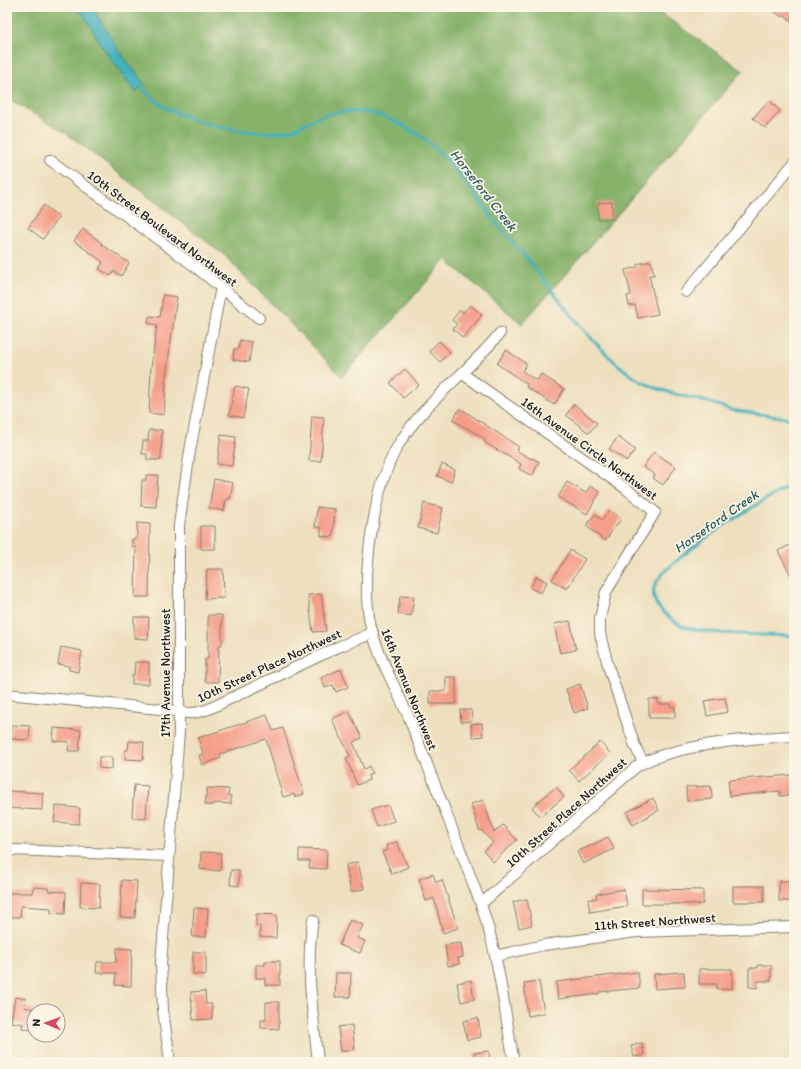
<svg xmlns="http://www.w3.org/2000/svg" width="801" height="1069" viewBox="0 0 801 1069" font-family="Itim,sans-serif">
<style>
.forest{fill:#86b26a;stroke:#516743}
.water{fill:#43b2bd;stroke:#30676c}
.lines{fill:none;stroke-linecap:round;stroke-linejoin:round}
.stream{stroke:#43b2bd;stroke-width:3}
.building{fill:#f59e89}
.street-casing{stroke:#857e6d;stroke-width:12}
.street{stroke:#fff;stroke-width:10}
.labels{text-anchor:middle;stroke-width:3.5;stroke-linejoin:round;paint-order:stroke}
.street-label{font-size:13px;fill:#1c1c1c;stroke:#fcf5e5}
.water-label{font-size:14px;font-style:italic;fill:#2e6064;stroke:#fcf5e5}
</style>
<rect width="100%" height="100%" fill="#fcf5e5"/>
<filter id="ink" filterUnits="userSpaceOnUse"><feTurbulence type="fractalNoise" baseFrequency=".025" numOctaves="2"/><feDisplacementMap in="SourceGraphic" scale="8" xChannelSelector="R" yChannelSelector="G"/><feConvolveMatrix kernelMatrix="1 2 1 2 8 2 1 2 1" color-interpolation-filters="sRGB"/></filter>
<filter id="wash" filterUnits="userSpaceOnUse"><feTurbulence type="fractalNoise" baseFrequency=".012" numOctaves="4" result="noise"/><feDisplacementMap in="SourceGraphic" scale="16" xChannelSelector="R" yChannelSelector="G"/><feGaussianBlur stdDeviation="0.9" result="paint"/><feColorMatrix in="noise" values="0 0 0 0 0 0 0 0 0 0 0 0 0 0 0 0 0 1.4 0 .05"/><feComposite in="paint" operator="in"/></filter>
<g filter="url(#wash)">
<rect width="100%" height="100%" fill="#eee0be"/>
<path class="forest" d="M7 7H652L743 71 522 324 446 260 342 377 224 255 66 133 7 98Z"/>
<path class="water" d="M75 7H92L119 51 144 83 136 93 101 45 84 15Z"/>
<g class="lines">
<path class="stream" d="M140 83C158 120 250 138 287 131 298 129 306 122 317 118 339 108 370 110 392 120 439 140 466 182 495 221 508 238 523 252 535 269 563 304 595 349 631 375 660 396 698 396 731 410L794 419
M794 482C781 492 771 496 758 504 728 522 699 541 673 564 667 570 659 576 655 585 651 595 655 605 663 612 671 619 677 625 688 628 722 636 759 634 794 636"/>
</g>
<g id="blocks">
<path class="building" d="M768 7H794V23L783 15 782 17Z
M769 100 780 111 765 128 753 118Z
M612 202V219H598V203Z
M44 205 59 217 43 239 28 228Z
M83 229 102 243 101 244 129 263 121 276 114 271 111 276 99 269 103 262 74 241Z
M651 261 654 275H649L658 314 638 318 635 305 629 306 627 296 631 295 625 270 638 267 637 264Z
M163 295 177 297 165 383H166L164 415 149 413 151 368 157 325 148 323 149 316 160 317Z
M470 305 482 315 463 338 453 329 457 324 452 320 460 310 463 313Z
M240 340 252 342 249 362 233 360 234 349H238Z
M439 341 450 352 440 362 429 351Z
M506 350 527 364 522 371 537 381 541 374 564 389 554 405 526 387 527 384 497 364Z
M405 369 419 385 403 398 390 383Z
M235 386 249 389 243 418 229 415Z
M574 404 597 423 589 433 566 415Z
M460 408 519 447 516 450 531 459 532 458 539 462 532 476 519 469 521 464 484 442 485 439 453 420Z
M312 416 324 417 321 461H309Z
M149 430H162L161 460H147V454H142L143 441H148Z
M221 435 236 437 232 466 217 464Z
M618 437 635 450 627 461 609 449Z
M654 452 676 467 663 485 653 478 655 475 643 467Z
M442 464 455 470 451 482 437 476Z
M146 475H158L156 507 141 506 142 480H146Z
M214 479 233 483 230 499H226L224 511 209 508Z
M567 482 586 493 590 486 600 492 587 514 558 497Z
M424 503 443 508 437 533 418 528Z
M317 507 335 509 333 537 321 536V527H315Z
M609 510 621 519 605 541 586 526 595 514 602 520Z
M137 523 150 524 149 597H135L136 547H132V539H137Z
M201 526H215V549H201Z
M794 543V581L778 551Z
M570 550 585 559 567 589 552 580Z
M207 569H223L224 598 205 599Z
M537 576 547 582 541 593 530 588Z
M321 594 326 631 313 632 308 595Z
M400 596 414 597 411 616 398 614Z
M208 615H222V645H219L218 682H205V659H208Z
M134 617H149L148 639 134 638Z
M570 621 576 650 560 653 554 624Z
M61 647 82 651 78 672 69 670V666L58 664Z
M135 662H149V684H132V675H134Z
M341 669 348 687 336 692 333 685 325 688 321 678Z
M446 677H456V704H430V691H446Z
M580 684 588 708 574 713 566 689Z
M725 698 728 712 707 716 704 701Z
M649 699H658V704H671V707H675V718H649Z
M460 710H471L472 721 461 722Z
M349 711 362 738 353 742 364 769 369 766 372 773 368 775 369 780 357 785 346 758 350 756 332 719Z
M267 715 273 731 283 728 304 794 295 797 294 794 283 797 266 739 220 754 221 758 202 765 199 755 203 754 198 738Z
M482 723 483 736 473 737 471 724Z
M11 725 30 726 29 740 10 739Z
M54 728 81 730 79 751H68L69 742 53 741Z
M129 741 144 742 143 760 125 759V750H128Z
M600 742 610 753 579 781 569 770Z
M99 757H112V769L99 768Z
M792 775 794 795 780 796V791L730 796 728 780Z
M134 785 148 786 146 819 132 818Z
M711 786 712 799 687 801 686 787Z
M556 787 564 797 540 817 532 807Z
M207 788 229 789 228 795 231 796V804L214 803V805H205Z
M7 791 43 793 42 810 7 808Z
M653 798 659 810 633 825 627 812Z
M483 800 494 832 503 825 517 840 493 862 484 851 493 843 481 830H479L471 804Z
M388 805 394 821 377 827 371 810Z
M56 806 80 808 79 824 54 822Z
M608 837 614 849 583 864 577 852Z
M397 842 408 867 392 874 382 852 388 850 386 846Z
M299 849 327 850 326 869 309 868 310 861H299Z
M201 852 221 853 220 871 200 869Z
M358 862 364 889 351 892 346 865Z
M231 870H239V886L230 885Z
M433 874 436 882 442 880 458 928 443 933 434 898 426 901 419 879Z
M122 880 137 881 135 918 120 917Z
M779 881H794V901H779Z
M81 883 100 884 99 908 80 907Z
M733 886H764V902H733Z
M33 887 48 888V891L66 892 65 914 51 913V908L21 906 20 917H9L7 893H32Z
M624 889 627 906 590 912 588 900 597 898 596 894Z
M642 889 703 890V904H642Z
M527 899 532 925 519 928 513 902Z
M194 908 208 909 206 937H192Z
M256 914 277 915 276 938 260 937V926H256Z
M350 920 363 925 357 938 365 941 360 953 339 945Z
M461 943 463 957 458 958 459 964 448 966 445 945Z
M117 948 132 949 131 986 115 985 116 973H96L97 962H116Z
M193 952H206V975L193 974Z
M265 961H280V985H265V978H256V965H265Z
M758 965H771V981H757V988L749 987V968H758Z
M699 969H732V989H717V984H699Z
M638 972 640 988 599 992V994L558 999 556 982Z
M684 972 685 987 655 989 654 974Z
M336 973H351L350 997H335Z
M471 980 474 999 461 1002 457 983Z
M539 981 544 1013 528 1016 524 983Z
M205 991 206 1004H212V1019L193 1020 191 992Z
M15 997 26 999 24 1007 34 1009V1031L22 1028 23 1024 11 1022Z
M266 1002H279V1029L261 1028V1020H266Z
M478 1018 481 1037 467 1040 463 1021Z
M352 1025 355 1049 341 1051 338 1027Z
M642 1043 644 1055 634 1057 631 1046Z
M489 1051 490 1062H475L474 1053Z"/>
</g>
</g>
<g filter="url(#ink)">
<use href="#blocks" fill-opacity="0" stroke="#857e6d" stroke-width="1"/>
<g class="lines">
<defs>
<path id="street" d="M50 160 193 265 259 318
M686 292 794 163
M500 333C469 372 420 405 396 449 374 490 362 572 369 617 375 653 395 685 409 718 433 780 458 842 481 905 499 955 504 1010 514 1062
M463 374 625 488 655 512 606 592 600 618V634L609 669 635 746 643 762
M7 694 170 710C190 714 189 715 209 709L338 647 373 633
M11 850 169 856
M481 904 636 767C670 745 752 738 794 736
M313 920C305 966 313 1015 318 1062
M495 956 544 945 636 932 794 927
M170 1062 163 1010 161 964 179 732V525L190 451 221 287"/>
</defs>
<use href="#street" class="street-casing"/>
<use href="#street" class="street"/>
</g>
</g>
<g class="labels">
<g class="street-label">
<text transform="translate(163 228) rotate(37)" y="5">10th Street Boulevard Northwest</text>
<text transform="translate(590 448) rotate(36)" y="5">16th Avenue Circle Northwest</text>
<text transform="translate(269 665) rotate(-25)" y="5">10th Street Place Northwest</text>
<text transform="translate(165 673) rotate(-90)" y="5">17th Avenue Northwest</text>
<text transform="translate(410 689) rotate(68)" y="5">16th Avenue Northwest</text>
<text transform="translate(566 812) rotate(-42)" y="5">10th Street Place Northwest</text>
<text transform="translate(655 921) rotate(-4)" y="5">11th Street Northwest</text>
</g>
<g class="water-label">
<text transform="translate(484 190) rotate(52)" y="5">Horseford Creek</text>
<text transform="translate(716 521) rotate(-35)" y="5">Horseford Creek</text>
</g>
</g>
<rect width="801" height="1069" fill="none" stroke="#fcf5e5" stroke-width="24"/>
<g transform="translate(46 1023) rotate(272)"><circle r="19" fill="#fcf5e5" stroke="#a29e95"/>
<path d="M0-3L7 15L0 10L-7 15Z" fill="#d1495b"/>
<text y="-6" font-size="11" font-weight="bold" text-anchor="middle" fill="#1c1c1c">N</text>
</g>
</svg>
